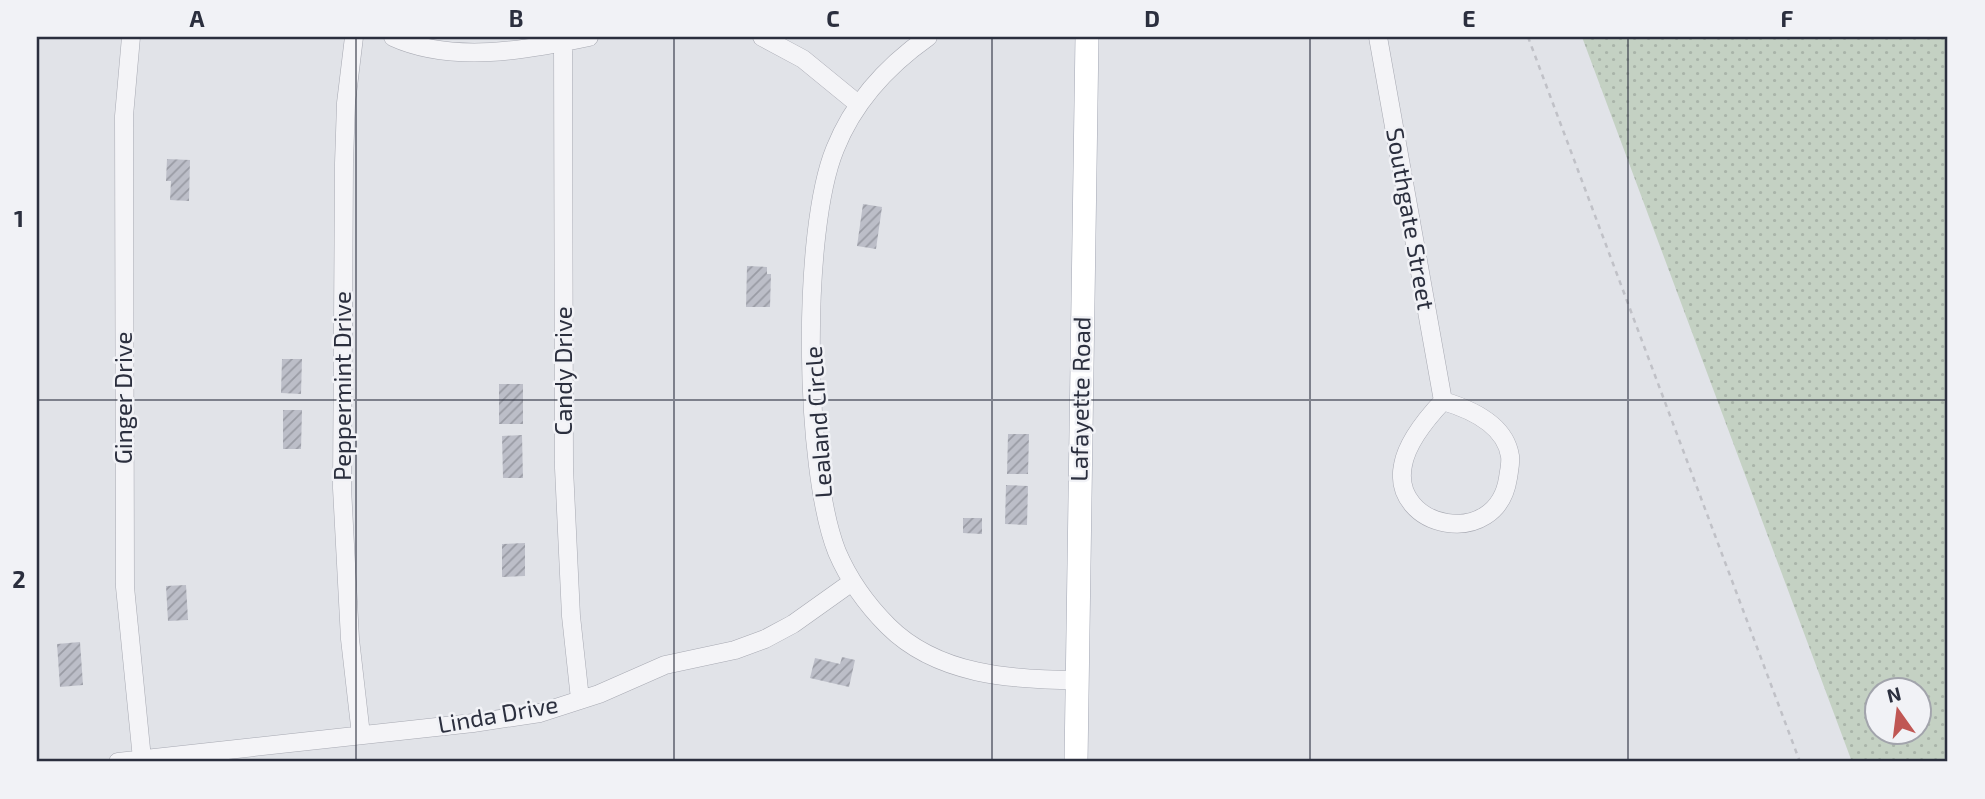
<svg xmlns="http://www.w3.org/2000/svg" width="1985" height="799" viewBox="0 0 1985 799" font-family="'Exo 2',sans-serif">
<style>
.grass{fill:url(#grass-dots);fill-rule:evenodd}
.building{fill:url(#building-hatch)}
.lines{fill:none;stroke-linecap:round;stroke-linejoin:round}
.minor-casing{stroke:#a7a9b2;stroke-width:19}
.major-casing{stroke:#a2a6b3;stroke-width:24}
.path{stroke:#c0c1c7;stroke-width:2.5;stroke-dasharray:5 5;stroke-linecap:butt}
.minor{stroke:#f4f4f7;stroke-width:18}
.major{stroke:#fff;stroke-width:23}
.grid{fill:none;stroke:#2b2f3e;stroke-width:2;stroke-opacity:0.55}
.labels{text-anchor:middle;stroke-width:5;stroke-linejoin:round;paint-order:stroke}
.street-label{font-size:24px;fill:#2b2f3e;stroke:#f1f2f6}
.neatline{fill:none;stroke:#2b2f3e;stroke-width:2.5}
.grid-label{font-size:23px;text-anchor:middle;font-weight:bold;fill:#2b2f3e}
</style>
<defs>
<pattern id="grass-dots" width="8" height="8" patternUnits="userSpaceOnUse" patternTransform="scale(1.75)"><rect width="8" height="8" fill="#c4d1c3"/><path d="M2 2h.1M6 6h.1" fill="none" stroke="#a9b4a9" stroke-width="1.8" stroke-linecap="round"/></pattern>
<pattern id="building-hatch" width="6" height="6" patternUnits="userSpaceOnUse" patternTransform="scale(1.75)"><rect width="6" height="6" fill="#bcbec8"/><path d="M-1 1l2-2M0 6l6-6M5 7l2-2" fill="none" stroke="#999ba4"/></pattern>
</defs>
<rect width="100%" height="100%" fill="#e1e3e8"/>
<path class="grass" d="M1582 37H1948V762H1852ZM1876 690H1918V732H1876Z"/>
<path class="building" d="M167 159 190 160 189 201 170 200 171 181H166Z
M863 204 882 207 876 249 857 246Z
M747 266 767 267V274H771L770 307H746Z
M282 359H302L301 394 281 393Z
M499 384H523V424H499Z
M283 410H302L301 449H283Z
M1008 434H1029L1028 474H1007Z
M522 435 523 478H503L502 436Z
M1006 485 1028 486 1027 525 1005 524Z
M963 518H982V534L963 533Z
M525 543V576L502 577V544Z
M186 585 188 620 168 621 166 586Z
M80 642 83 685 60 687 57 644Z
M842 657 855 660 849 687 810 678 815 658 840 664Z"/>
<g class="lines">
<defs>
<path id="minor" d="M131 37 124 116 125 587 142 759
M354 37 346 103 344 163 342 488 350 639 361 735
M393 37C452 64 528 50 589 37
M762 37 803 59 858 104
M928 37C887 66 854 101 835 149 801 232 804 469 837 552 849 580 867 605 888 626 937 675 1012 680 1077 680
M1378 37 1443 401
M563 42 564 468 571 616 580 699
M1443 401C1470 409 1505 424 1510 456 1511 463 1509 471 1508 478 1497 551 1390 529 1403 465 1407 442 1427 418 1443 401Z
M118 762 473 723 540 713 599 694 665 665 735 650 765 639 793 624 852 582"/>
<path id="major" d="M1076 762 1087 37"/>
</defs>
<use href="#minor" class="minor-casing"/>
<use href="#major" class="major-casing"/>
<path class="path" d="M1528 37 1800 762"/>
<use href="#minor" class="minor"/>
<use href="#major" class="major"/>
</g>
<path class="grid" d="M356 37V762M674 37V762M992 37V762M1310 37V762M1628 37V762M37 400H1948"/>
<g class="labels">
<g class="street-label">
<text transform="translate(1410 219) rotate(80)" y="8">Southgate Street</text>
<text transform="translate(564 371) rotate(-90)" y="8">Candy Drive</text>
<text transform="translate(343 386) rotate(-90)" y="8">Peppermint Drive</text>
<text transform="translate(124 398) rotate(-90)" y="8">Ginger Drive</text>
<text transform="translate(1081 399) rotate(-89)" y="8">Lafayette Road</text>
<text transform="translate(819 422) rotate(-94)" y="8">Lealand Circle</text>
<text transform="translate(498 715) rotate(-10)" y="8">Linda Drive</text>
</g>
</g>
<rect width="1985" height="799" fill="none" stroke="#f1f2f6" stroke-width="77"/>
<g transform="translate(1898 711) rotate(346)"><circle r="33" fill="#f1f2f6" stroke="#a2a4ac" stroke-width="2"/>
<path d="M0-5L12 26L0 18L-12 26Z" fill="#c05754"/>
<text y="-10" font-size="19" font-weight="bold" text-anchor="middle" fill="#2b2f3e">N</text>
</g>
<rect x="38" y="38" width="1908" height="722" class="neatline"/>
<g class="grid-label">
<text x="197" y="27">A</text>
<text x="516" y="27">B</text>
<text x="833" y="27">C</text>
<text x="1152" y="27">D</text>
<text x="1469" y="27">E</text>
<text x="1787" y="27">F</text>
<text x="19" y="227">1</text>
<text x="19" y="588">2</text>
</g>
</svg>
